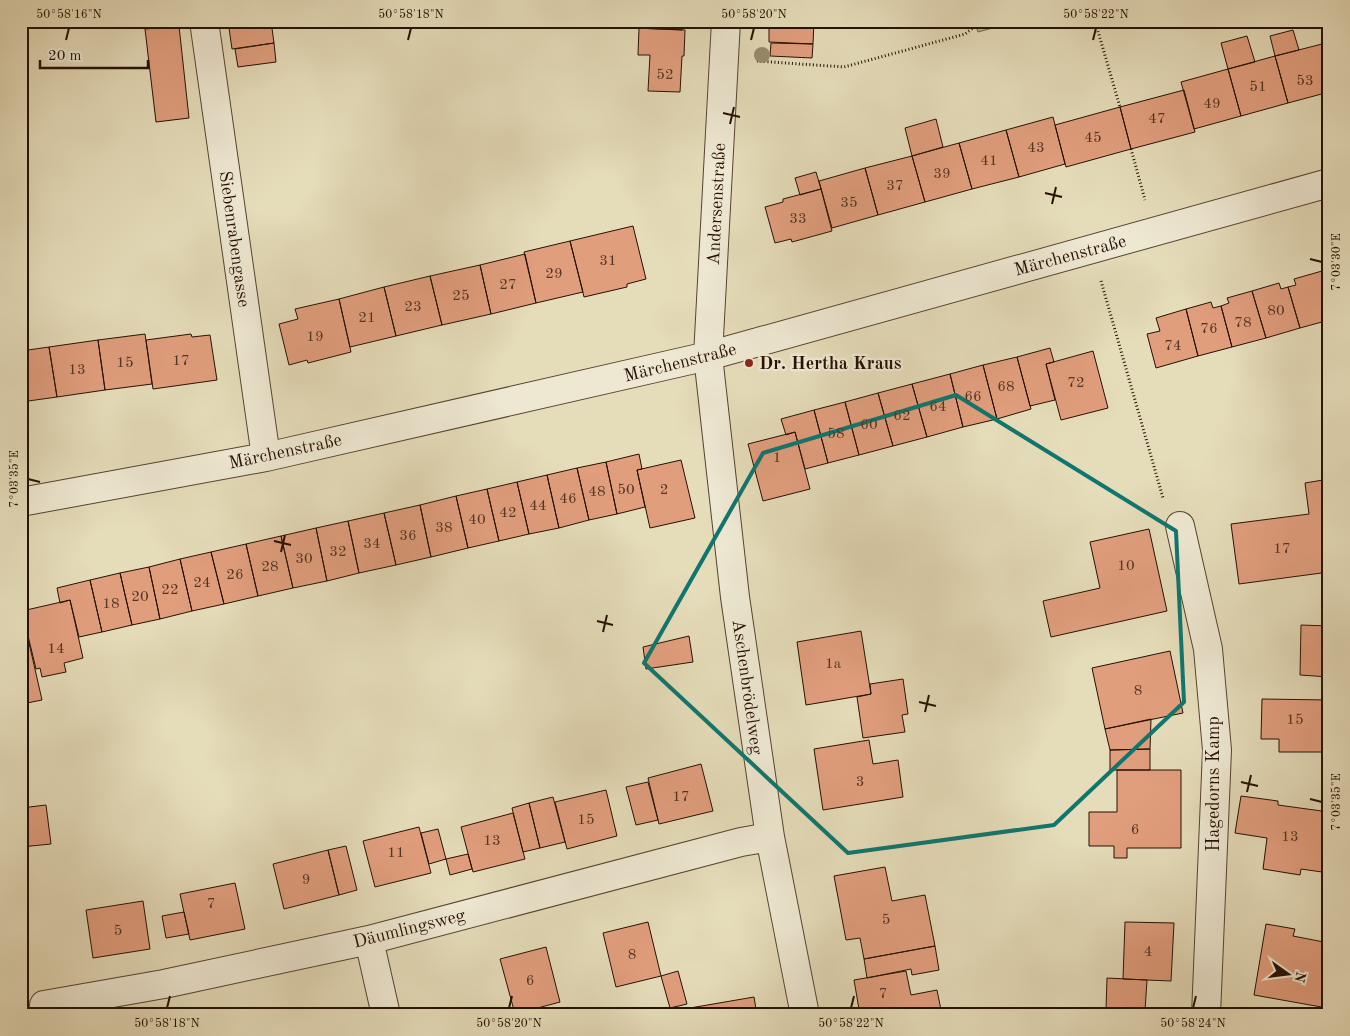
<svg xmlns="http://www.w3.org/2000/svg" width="1350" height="1036" viewBox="0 0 1350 1036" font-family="'Old Standard TT',serif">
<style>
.green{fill:#bbbe8b;stroke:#706747}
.building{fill:#e19e7d;stroke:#251003}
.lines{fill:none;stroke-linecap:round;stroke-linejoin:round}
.minor-casing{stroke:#554330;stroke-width:30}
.path{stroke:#251003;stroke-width:3;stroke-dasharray:1 2.5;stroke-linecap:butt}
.minor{stroke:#eee8d2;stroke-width:28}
.tree{fill:#998d6f}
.marked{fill:none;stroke:#0f766e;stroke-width:4;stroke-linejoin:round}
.ticks{fill:none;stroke:#251003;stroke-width:2}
.poi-dot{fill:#8f2418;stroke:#eee8d2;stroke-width:2}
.labels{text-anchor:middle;stroke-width:4.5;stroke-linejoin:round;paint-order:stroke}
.number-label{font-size:15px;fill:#543422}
.street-label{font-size:18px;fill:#251003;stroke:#eee8d2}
.poi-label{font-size:18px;font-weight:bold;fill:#251003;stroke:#eee8d2;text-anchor:start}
.neatline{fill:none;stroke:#251003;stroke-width:2}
.ticks-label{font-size:12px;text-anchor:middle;fill:#251003}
</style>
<rect width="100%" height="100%" fill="#e5dcb9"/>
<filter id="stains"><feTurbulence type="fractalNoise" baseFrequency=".004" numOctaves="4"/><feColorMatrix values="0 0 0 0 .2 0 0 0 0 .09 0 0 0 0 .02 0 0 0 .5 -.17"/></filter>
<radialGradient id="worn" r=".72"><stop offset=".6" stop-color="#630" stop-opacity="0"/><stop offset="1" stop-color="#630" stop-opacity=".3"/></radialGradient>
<path class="green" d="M974 21H1018L978 32Z"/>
<path class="building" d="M228 21H271L274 43 232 49Z
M634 21H682V30L633 28Z
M763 21H814L813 44 769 42V25H763Z
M179 26 189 118 156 122 145 29Z
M639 28 685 30 684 56H682L680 92 648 91 650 55H638Z
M1293 30 1299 50 1275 56 1270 36Z
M1247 36 1255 62 1228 69 1221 43Z
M1329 42V68L1322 44Z
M274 43 276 62 238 67 235 49Z
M771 43 813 44 812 58 770 56Z
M1322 44 1329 68V92L1288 103 1275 56Z
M1275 56 1288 103 1241 116 1228 69Z
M1228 69 1241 116 1194 129 1181 82Z
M1184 90 1195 132 1131 149 1120 107Z
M1120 107 1131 149 1066 167 1055 125Z
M1053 117 1065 164 1019 177 1006 130Z
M936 119 943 147 912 156 905 128Z
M1006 130 1019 177 972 189 959 143Z
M959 143 972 189 925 202 912 156Z
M912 156 925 202 878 215 865 168Z
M865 168 878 215 832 228 819 181Z
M816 172 821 189 800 195 795 178Z
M821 189 832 231 792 242 791 239 775 243 765 207 783 202V199Z
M633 226 646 279 627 284V287L584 297 570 241Z
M570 241 583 292 536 303 524 252Z
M525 254 536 303 491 314 480 265Z
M480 265 491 314 442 325 430 276Z
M1322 271 1329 295V320L1300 328 1288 287 1296 285 1294 279Z
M1329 275V295L1324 276Z
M430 276 442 325 396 336 384 287Z
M1279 283 1281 289 1288 287 1300 328 1266 338 1252 291Z
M384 287 396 336 350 347 339 299Z
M1252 291 1266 338 1232 347 1221 306 1229 303 1227 298Z
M339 299 351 352 308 363 307 360 289 365 279 324 298 319 295 309Z
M1211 302 1213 308 1221 306 1232 347 1198 356 1186 309Z
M1186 309 1198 356 1156 368 1147 334 1160 331 1156 318Z
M145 334 152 384 105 390 98 340Z
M191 334 192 337 210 335 217 380 153 389 146 340Z
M98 340 105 390 57 397 49 347Z
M49 347 57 397 21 402V351Z
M1050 348 1054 362 1046 364 1055 400 1030 406 1017 357Z
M1093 351 1108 408 1061 420 1046 364Z
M1017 357 1031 409 997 419 983 365Z
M983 365 997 419 963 427 950 374Z
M950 374 963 427 927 437 912 384Z
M912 384 927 437 893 446 878 393Z
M878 393 893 446 859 455 845 402Z
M845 402 859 455 828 463 814 410Z
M814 410 828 463 805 469 795 432 786 435 781 419Z
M795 432 810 489 763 501 748 444Z
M639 454 642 469 637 470 645 507 617 514 606 462Z
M681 460 695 518 650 528 637 470Z
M606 462 617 514 589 520 577 468Z
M577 468 589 520 559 528 547 475Z
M547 475 559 528 529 534 517 482Z
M1329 479V572L1239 584 1231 524 1309 514 1305 483Z
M517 482 529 534 499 541 487 489Z
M487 489 499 541 468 548 456 496Z
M456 496 468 548 431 557 420 505Z
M420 505 431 557 396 565 384 513Z
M384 513 396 565 359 573 348 521Z
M348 521 359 573 327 581 316 528Z
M316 528 327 581 293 588 281 536Z
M1149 529 1167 611 1051 637 1043 601 1100 588 1090 542Z
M281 536 293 588 258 596 246 544Z
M246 544 258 596 224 604 211 552Z
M211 552 224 604 192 611 180 559Z
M180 559 192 611 160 619 149 567Z
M149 567 160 619 132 625 120 573Z
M120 573 132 625 102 632 90 580Z
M90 580 102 632 79 637 70 600 60 603 57 588Z
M70 600 83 658 64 663 66 672 42 677 40 668 36 669 22 611Z
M1301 625 1329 626V677L1300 675Z
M861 631 871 694 806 705 797 642Z
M27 634 42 700 22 704 21 635Z
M689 636 693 662 646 669 643 647Z
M1170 651 1183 713 1105 729 1092 668Z
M903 679 908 714 902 715 905 732 863 738 857 697 871 694 870 684Z
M1262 699 1329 700V752H1279V739H1261Z
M1151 719 1150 749 1110 750 1105 729Z
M869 740 873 764 898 760 903 797 823 810 814 749Z
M1150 749V770H1110V750Z
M701 764 713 811 659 824 648 778Z
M1117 770H1181V848H1127V858H1114V846H1089V812H1117Z
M648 782 658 820 636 825 626 787Z
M606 790 617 836 567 849 555 802Z
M1241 796 1278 801V805L1329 812V873L1301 869 1300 875 1263 869 1267 838 1235 833Z
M553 797 565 842 540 848 529 803Z
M529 803 540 848 523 852 512 808Z
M46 805 51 844 21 847V808Z
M513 813 525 859 473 872 461 827Z
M419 827 431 873 375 887 363 841Z
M438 829 446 859 429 864 421 833Z
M346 846 357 890 339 895 328 850Z
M328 850 339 895 284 909 273 864Z
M468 854 472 869 450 875 446 859Z
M885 867 892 901 925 895 935 946 864 959 860 938 846 940 834 876Z
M235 883 245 929 190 940 180 894Z
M143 901 150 949 93 958 86 910Z
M184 912 189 934 166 938 162 916Z
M648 922 661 976 616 987 603 933Z
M1125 922 1174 923 1171 981 1123 979Z
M1266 924 1295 929 1293 936 1329 943V995L1327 1008 1254 995Z
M935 946 939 970 912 975 911 969 867 978 864 959Z
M546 947 560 1002 515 1014 500 959Z
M678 971 687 1004 670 1008 661 976Z
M906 971 911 995 937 990 942 1015H860L854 980Z
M1107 978 1147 980 1145 1011 1106 1010Z
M754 997 757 1015H692L690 1008Z"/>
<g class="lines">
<defs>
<path id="minor" d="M204 21 266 457
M726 21 708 356 735 597 770 837 805 1015
M21 502 266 457 708 356 1329 183
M1180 526 1208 649 1217 750 1206 1015
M369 940 386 1015
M46 1015 44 1005 164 984 369 940 741 842 770 837"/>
</defs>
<use href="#minor" class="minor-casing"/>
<path class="path" d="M1095 21 1120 107
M757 61 844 67 965 34 982 21
M1131 149 1145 200
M1101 281 1163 498"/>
<use href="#minor" class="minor"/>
</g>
<circle class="tree" cx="762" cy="55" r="8"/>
<path class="marked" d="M956 395 1176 531 1184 702 1054 825 848 853 644 663 763 453Z"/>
<path class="ticks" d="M66 40 69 28M408 40 411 28M751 40 754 28M1093 40 1096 28M723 113 740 117M730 124 734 107M1045 193 1062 197M1052 204 1056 187M1310 259 1322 262M28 479 40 482M274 541 291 545M281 552 285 535M597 621 613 625M603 632 607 615M919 702 936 706M925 712 929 695M1241 782 1258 786M1247 792 1251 775M1310 799 1322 802M167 1008 170 996M509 1008 512 996M851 1008 854 996M1193 1008 1196 996"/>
<circle class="poi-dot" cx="749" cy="363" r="5"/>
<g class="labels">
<g class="number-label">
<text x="665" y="79">52</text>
<text x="1305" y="85">53</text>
<text x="1258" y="91">51</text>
<text x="1212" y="108">49</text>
<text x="1157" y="123">47</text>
<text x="1093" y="142">45</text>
<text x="1036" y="152">43</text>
<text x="989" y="165">41</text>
<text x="942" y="178">39</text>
<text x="895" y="190">37</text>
<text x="849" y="207">35</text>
<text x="798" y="223">33</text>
<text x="608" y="265">31</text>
<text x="554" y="278">29</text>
<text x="508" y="289">27</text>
<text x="461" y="300">25</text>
<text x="413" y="311">23</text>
<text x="1276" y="315">80</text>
<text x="367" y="322">21</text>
<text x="1243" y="327">78</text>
<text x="1209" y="333">76</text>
<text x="315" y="341">19</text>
<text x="1173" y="350">74</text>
<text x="181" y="365">17</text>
<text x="125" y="367">15</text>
<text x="77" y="374">13</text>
<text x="1076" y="387">72</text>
<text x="1006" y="391">68</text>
<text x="973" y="401">66</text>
<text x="938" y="411">64</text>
<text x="902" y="420">62</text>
<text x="869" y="429">60</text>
<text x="836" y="438">58</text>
<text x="777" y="462">1</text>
<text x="626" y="494">50</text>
<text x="664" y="494">2</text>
<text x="597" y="496">48</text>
<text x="568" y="503">46</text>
<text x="538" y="510">44</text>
<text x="508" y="517">42</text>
<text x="477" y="524">40</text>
<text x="444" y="532">38</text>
<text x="408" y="540">36</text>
<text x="372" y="548">34</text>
<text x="1282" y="553">17</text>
<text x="338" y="556">32</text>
<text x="304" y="563">30</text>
<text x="1126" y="570">10</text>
<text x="270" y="571">28</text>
<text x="235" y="579">26</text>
<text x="202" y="587">24</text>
<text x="170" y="594">22</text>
<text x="140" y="601">20</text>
<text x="111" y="608">18</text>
<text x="56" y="653">14</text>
<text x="833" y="668">1a</text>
<text x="1138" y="695">8</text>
<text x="1295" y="724">15</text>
<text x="860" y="786">3</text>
<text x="681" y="801">17</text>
<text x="586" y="824">15</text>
<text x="1135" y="834">6</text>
<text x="1290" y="841">13</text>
<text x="492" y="845">13</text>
<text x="396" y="857">11</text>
<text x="306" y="884">9</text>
<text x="211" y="908">7</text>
<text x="886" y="924">5</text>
<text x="118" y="935">5</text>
<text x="1148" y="956">4</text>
<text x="632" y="959">8</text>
<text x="530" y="985">6</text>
<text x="883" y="998">7</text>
</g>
<g class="street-label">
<text transform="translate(716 204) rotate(-87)" y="6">Andersenstraße</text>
<text transform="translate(235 239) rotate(82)" y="6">Siebenrabengasse</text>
<text transform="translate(1070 255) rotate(-15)" y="6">Märchenstraße</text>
<text transform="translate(680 362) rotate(-14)" y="6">Märchenstraße</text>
<text transform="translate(285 451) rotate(-12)" y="6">Märchenstraße</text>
<text transform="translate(748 687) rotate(82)" y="6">Aschenbrödelweg</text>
<text transform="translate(1213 784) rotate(-90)" y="6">Hagedorns Kamp</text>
<text transform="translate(409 928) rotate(-14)" y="6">Däumlingsweg</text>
</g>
<g class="poi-label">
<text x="759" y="369">Dr. Hertha Kraus</text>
</g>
</g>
<rect width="1350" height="1036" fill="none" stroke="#e5dcb9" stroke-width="55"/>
<g transform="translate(1288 974) rotate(104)" stroke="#eee8d2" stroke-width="4" paint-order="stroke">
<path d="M0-4L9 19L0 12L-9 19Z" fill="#251003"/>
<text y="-8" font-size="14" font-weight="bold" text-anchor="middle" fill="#251003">N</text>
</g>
<path d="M40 60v8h108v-8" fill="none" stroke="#251003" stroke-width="2.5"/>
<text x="48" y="60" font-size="15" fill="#251003" stroke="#eee8d2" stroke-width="4" paint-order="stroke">20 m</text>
<rect x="28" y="28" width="1294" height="980" class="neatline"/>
<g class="ticks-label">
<text x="69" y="18">50°58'16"N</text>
<text x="411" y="18">50°58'18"N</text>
<text x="754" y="18">50°58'20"N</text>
<text x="1096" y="18">50°58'22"N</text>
<text transform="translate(1336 262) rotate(-90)" y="4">7°03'30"E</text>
<text transform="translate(14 479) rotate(-90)" y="4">7°03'35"E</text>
<text transform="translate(1336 802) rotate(-90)" y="4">7°03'35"E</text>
<text x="167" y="1027">50°58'18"N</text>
<text x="509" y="1027">50°58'20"N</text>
<text x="851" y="1027">50°58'22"N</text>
<text x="1193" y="1027">50°58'24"N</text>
</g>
<rect width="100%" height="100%" filter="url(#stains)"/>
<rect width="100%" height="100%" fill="url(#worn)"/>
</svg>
